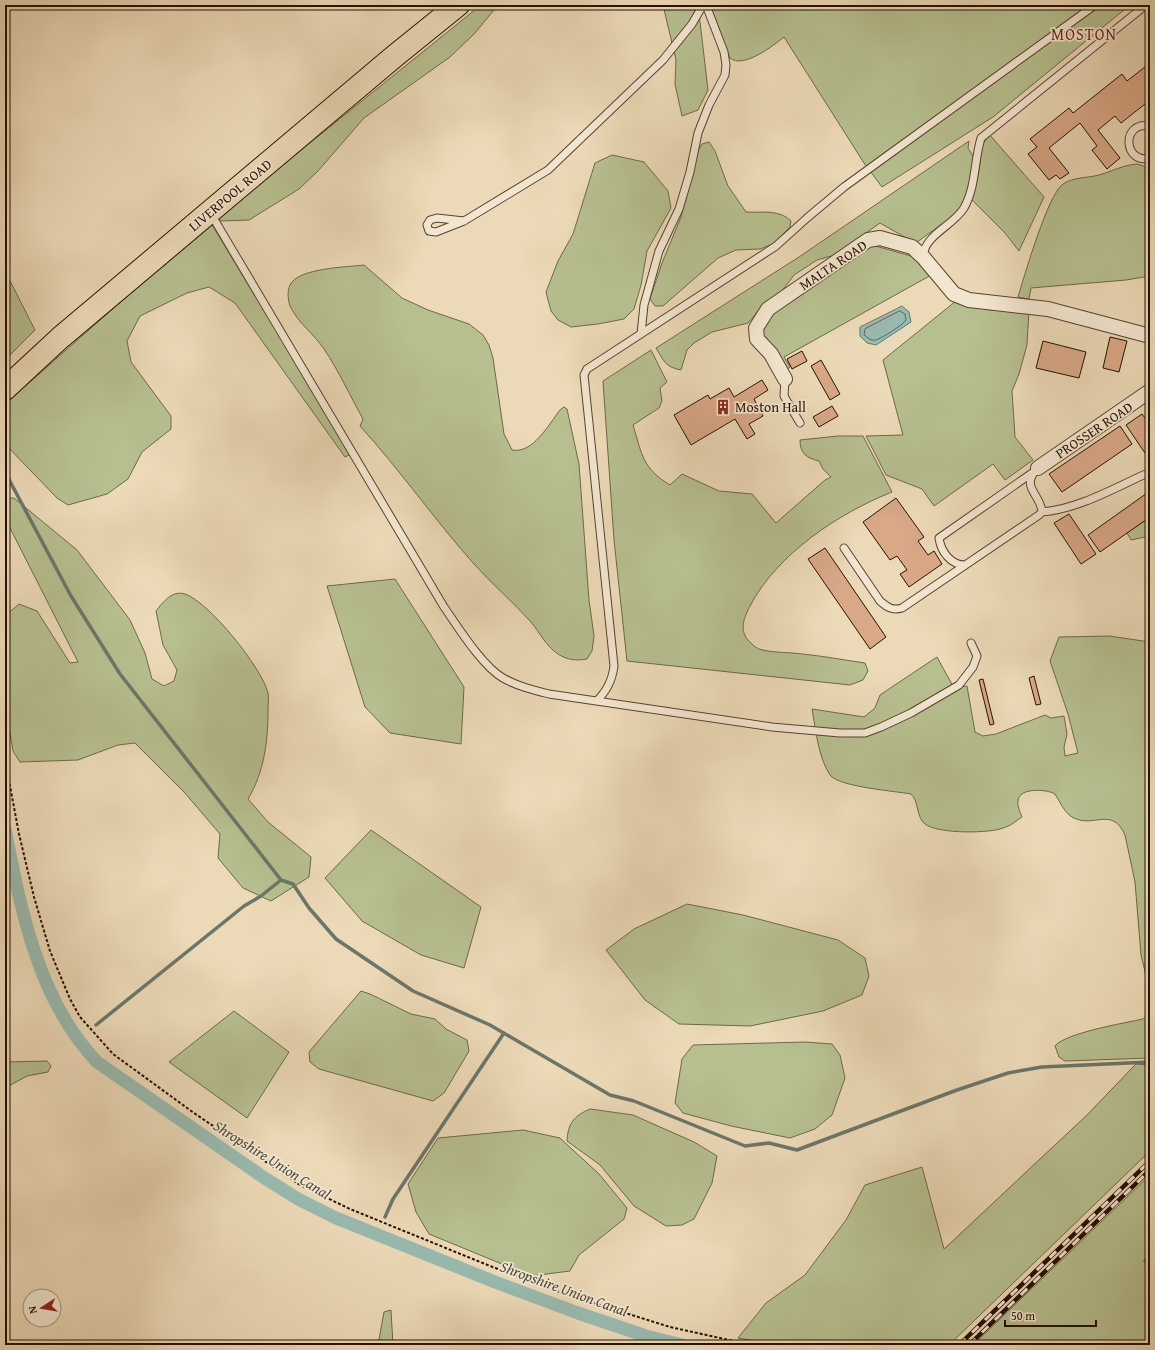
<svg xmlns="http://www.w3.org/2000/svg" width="1155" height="1350" viewBox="0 0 1155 1350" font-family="'Gentium Book Plus',serif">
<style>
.green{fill:#b7bf8f;stroke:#6e6848}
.water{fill:#99baaf;stroke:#6b7669}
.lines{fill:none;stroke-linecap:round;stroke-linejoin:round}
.shore{stroke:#606658;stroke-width:1}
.stream{stroke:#6b7669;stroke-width:3.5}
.canal{stroke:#99baaf;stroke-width:13}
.building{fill:#d9a887;stroke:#261100}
.service-casing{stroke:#58432e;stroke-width:9}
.minor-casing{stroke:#58432e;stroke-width:16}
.trunk-casing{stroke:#261100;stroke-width:24}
.path{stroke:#261100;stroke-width:2;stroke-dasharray:3 2;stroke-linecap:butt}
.service{stroke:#f3e6d0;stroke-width:7}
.minor{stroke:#f3e6d0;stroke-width:14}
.trunk{stroke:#ecd9b7;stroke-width:22}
.rail-casing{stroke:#261100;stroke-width:4.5}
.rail{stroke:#f3e6d0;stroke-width:3;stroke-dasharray:9;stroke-linecap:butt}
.labels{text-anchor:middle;stroke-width:3.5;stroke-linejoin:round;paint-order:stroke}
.street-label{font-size:14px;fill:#261100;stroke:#f3e6d0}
.poi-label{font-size:14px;fill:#261100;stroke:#f3e6d0;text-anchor:start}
.water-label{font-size:15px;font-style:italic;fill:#4e4c3d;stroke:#f3e6d0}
.quarter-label{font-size:16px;letter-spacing:1px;fill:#7a1f14;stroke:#f3e6d0}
</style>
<rect width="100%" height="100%" fill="#ecd9b7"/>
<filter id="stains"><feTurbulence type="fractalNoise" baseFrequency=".005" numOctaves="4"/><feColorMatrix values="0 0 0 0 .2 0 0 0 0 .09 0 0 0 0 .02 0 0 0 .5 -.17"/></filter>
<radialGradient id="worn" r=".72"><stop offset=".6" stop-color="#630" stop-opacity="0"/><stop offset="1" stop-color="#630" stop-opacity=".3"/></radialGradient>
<path class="green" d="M481 5H498L475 33 450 57 364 118 318 171 299 189 249 220 221 221 218 217Z
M663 5H698L708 90 698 110 682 116 675 84 676 60Z
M710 5H1130L993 117 882 187 864 163 784 37C773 46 743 69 730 58Z
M989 134 1044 197 1019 251 1005 233 971 199 979 171 982 146Z
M969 141 968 148 973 156 975 165 963 204 954 215 920 240 915 243 880 223 835 255 817 260 794 275 782 291 765 303 748 323 712 332 694 343 687 350 681 370C665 367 664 361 656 348L799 257Z
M709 142 715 151 728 186 746 212C762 213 779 209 791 221L790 227 773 244 760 249 736 250 718 258 663 306H655L650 299 662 263 681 217 698 151 702 144Z
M612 155 644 162 668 191 671 208 647 251 641 285 634 309 624 319 598 324 571 327 558 320 551 311 546 292 558 261 573 234 595 163Z
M1137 164 1150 168V276L1126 280 1031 288 1029 299 1018 297C1024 277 1048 194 1063 184 1073 177 1088 178 1099 175 1113 171 1123 165 1137 164Z
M212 225 351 454 345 457 235 303 209 287 187 293 140 316 127 341 131 362 171 416V429L142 452 128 479 107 494 68 505 57 498 5 444V404L125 298Z
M872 245 911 256 933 274 784 357 790 367 787 369 782 367 763 334 762 326 777 308Z
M364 265 402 298 428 310 469 324 483 335 489 345 493 358 504 434 512 450C533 454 549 424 560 410L564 407 567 409 579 464 589 600 594 636 592 651 587 659C577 661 567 660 558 654 546 646 540 633 531 622 513 602 492 584 474 564 434 519 400 470 360 426L363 419C350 396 339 371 324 349 314 334 298 323 290 306 288 300 287 291 290 285 298 268 347 267 364 265Z
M5 271 35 330 5 360Z
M956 301 1029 309 1027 345 1019 374 1012 391 1015 437 1033 460 1005 480 993 464 934 506 922 489 886 475 866 436 903 435 883 360Z
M651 350 667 382 660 388 662 401 659 408 633 425C642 454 642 468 670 485L682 474 719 491 752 494 776 523 825 480 831 477 823 469 819 461C807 458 800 454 800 440L838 436H863L892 492C839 513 777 554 750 606 743 620 738 632 752 644 754 646 757 648 759 649 772 653 788 652 802 654 823 656 844 660 865 663L868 671 863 680 850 685 627 661 614 540 603 381Z
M5 498H14L77 550 130 620 145 653 152 679 164 686 174 681 177 670 163 645 156 611C163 602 172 590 185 594 209 602 262 668 268 693 269 698 268 705 268 711 268 742 264 772 248 799L268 822 311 857 309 877 271 901 243 888 218 858 220 834 184 792 135 743 118 745 78 760 20 762 13 751 5 703V616L19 604 37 611 70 663 78 662 5 518Z
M1150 517V536L1131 540 1127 533Z
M395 579 464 687 461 744 390 733 365 707 327 586Z
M1109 636 1150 642V1058L1065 1061 1059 1057 1055 1046C1065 1033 1125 1023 1143 1019L1150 1013V992L1141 955 1135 882 1125 835C1112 806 1094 828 1074 818 1065 814 1060 802 1055 794 1047 789 1019 787 1018 801 1017 805 1020 812 1022 817 1017 820 1012 825 1006 827 992 834 937 834 925 824 916 817 919 801 911 794 895 791 839 787 830 775 818 757 816 730 812 709L864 717 875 708 880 695 937 657 954 688 967 686 975 732 983 736 996 734 1045 715 1051 718 1064 716 1067 734 1064 747 1065 756 1078 753 1068 714 1050 661 1059 637Z
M371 830 481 907 464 968 421 955 362 921 325 878Z
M687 904 743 915 838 940 865 958 869 976 862 995 823 1011 750 1026 679 1024 645 1000 606 950 634 929Z
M361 991 370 994 411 1014 435 1019 446 1029 467 1040 469 1051 444 1093 433 1101 319 1069 310 1062 309 1052Z
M234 1011 289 1052 247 1118 169 1062Z
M805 1042 832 1044 840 1055 845 1078 832 1115 815 1129 790 1138 731 1126 683 1113 675 1103 682 1059 693 1045Z
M47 1061 51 1066 48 1072 27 1076 5 1088V1062Z
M1136 1064 1150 1065V1151L949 1345H778L738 1338 766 1303 805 1275 846 1220 865 1185 922 1167 944 1249 1087 1115Z
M590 1109 633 1115 694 1142 717 1156 712 1183 694 1219 682 1225 666 1226 634 1206 600 1165 567 1141C568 1123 574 1116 590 1109Z
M523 1130 560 1138 599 1174 627 1208 624 1219 579 1255 570 1271 531 1276 429 1234 416 1212 408 1184 438 1138Z
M1150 1175V1257L1145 1261 1150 1279V1345H973Z
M391 1310 393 1345H378L384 1312Z"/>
<path class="water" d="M902 306 909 312 911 322 876 345 867 343 860 336V327Z"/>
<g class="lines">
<path class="shore" d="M900 311 905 314 906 320C903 325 882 338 876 340 871 341 868 338 864 335L865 329Z"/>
<path class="stream" d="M5 472 71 596 120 674 281 880 293 884 309 908 336 939 413 991 490 1025 610 1095 634 1101 745 1146 769 1143 797 1150 957 1090 1008 1073 1042 1067 1150 1062
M96 1025 244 906 261 896 281 880
M385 1217 393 1199 504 1033
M1145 1261 1150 1257"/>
<path class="canal" d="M5 829C21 910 38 1000 97 1062L263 1177 298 1199 336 1218 495 1282 578 1313 646 1336 682 1345"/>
</g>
<path class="building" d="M1150 63V100L1121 123 1115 116 1098 130 1120 158 1107 169 1092 150 1097 146 1080 123 1049 148 1069 173 1060 179 1056 175 1049 180 1028 154 1037 147 1030 139 1069 108 1073 113 1122 74 1127 81Z
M1110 337 1127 341 1119 372 1103 368Z
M1043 341 1086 352 1079 378 1036 368Z
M802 351 807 361 792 369 787 359Z
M821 360 840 394 830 400 811 366Z
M762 380 768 390 754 399 763 416 749 424 755 434 747 439 735 419 691 445 674 415 708 395 710 399 729 388 734 397Z
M832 406 838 416 819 427 813 417Z
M1142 414 1150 425V454L1147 456 1126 425Z
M1120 426 1132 444 1062 492 1049 474Z
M1150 491V517L1100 552 1088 535Z
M896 498 924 537 918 541 928 555 934 551 942 564 909 587 900 574 907 570 897 556 890 560 863 522Z
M1069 514 1096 554 1081 564 1054 523Z
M825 548 886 637 870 649 808 559Z
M1034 676 1041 704 1036 705 1029 678Z
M983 679 994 724 990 725 979 680Z"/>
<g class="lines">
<defs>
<path id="service" d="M1150 126C1120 121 1124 165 1150 158
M211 214 444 607C458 627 482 666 503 678 517 686 533 690 549 694L772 727 840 733H865L881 727 911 713 959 685 973 667 977 656 971 643
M464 221 437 218 430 220 427 225 429 231 436 232 464 221 548 170 663 60 692 24 703 5
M923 257C924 235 953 226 964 208 976 187 974 161 981 138L1146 5
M641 334 644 305 659 251 679 209 690 172 698 133 709 105 725 75 726 65 724 52 706 5
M785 379 784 396 800 423
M1042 512C1079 509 1116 487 1150 472
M844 548 880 601C887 607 892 611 902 608L1039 515 1042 512C1041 494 1019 487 1038 468
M965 565C951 565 941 552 939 538L1035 471
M597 701C607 690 612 681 614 666L584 375 587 369 776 246 807 218 844 187 1095 5"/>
<path id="minor" d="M785 379 771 354 757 339 756 328 768 309 868 240 880 238 912 247 923 257 954 294 969 300 1048 309 1150 336
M1038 468 1150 391"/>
<path id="trunk" d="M5 389 60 338 396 55 458 5"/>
</defs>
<use href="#service" class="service-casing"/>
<use href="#minor" class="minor-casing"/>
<use href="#trunk" class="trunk-casing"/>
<path class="path" d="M5 759 19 834 34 897 50 951 70 999 80 1017 113 1054 194 1113 300 1185 350 1209 490 1266 565 1294 670 1327 752 1345"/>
<use href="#service" class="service"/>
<use href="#minor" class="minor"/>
<use href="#trunk" class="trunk"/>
<defs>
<path id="rail" d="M959 1345 1150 1161
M969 1345 1150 1170"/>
</defs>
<use href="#rail" class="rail-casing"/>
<use href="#rail" class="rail"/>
</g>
<defs>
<symbol id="building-bare" viewBox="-9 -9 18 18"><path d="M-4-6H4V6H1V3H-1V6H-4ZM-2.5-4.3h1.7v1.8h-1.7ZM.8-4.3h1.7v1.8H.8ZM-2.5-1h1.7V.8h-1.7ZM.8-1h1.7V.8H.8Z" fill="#8f2418" stroke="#f3e6d0" stroke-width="2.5" paint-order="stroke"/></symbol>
</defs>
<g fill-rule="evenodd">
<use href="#building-bare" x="712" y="396" width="22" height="22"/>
</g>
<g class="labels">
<g class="street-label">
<text transform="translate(230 195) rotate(-40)" y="5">LIVERPOOL ROAD</text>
<text transform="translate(833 265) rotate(-34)" y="5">MALTA ROAD</text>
<text transform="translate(1094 430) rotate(-34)" y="5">PROSSER ROAD</text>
</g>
<g class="poi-label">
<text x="735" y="412">Moston Hall</text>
</g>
<g class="water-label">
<text transform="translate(272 1160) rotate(32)" y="5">Shropshire Union Canal</text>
<text transform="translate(564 1289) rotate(20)" y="5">Shropshire Union Canal</text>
</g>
<g class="quarter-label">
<text x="1084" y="40">MOSTON</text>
</g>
</g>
<rect width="1155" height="1350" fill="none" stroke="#ecd9b7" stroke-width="20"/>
<rect x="6" y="6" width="1143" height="1338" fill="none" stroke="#261100" stroke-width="2"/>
<rect x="10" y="10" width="1135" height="1330" fill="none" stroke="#261100"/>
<g transform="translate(42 1308) rotate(258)"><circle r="19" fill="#f3e6d0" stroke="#a1917d"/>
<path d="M0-3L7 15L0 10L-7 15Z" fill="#8f2418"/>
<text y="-6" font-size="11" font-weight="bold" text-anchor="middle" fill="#261100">N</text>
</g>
<path d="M1005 1320v6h91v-6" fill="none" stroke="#261100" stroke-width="2"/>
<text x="1011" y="1320" font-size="12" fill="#261100" stroke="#f3e6d0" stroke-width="3" paint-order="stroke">50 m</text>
<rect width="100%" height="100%" filter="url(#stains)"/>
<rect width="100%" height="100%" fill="url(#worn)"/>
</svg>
